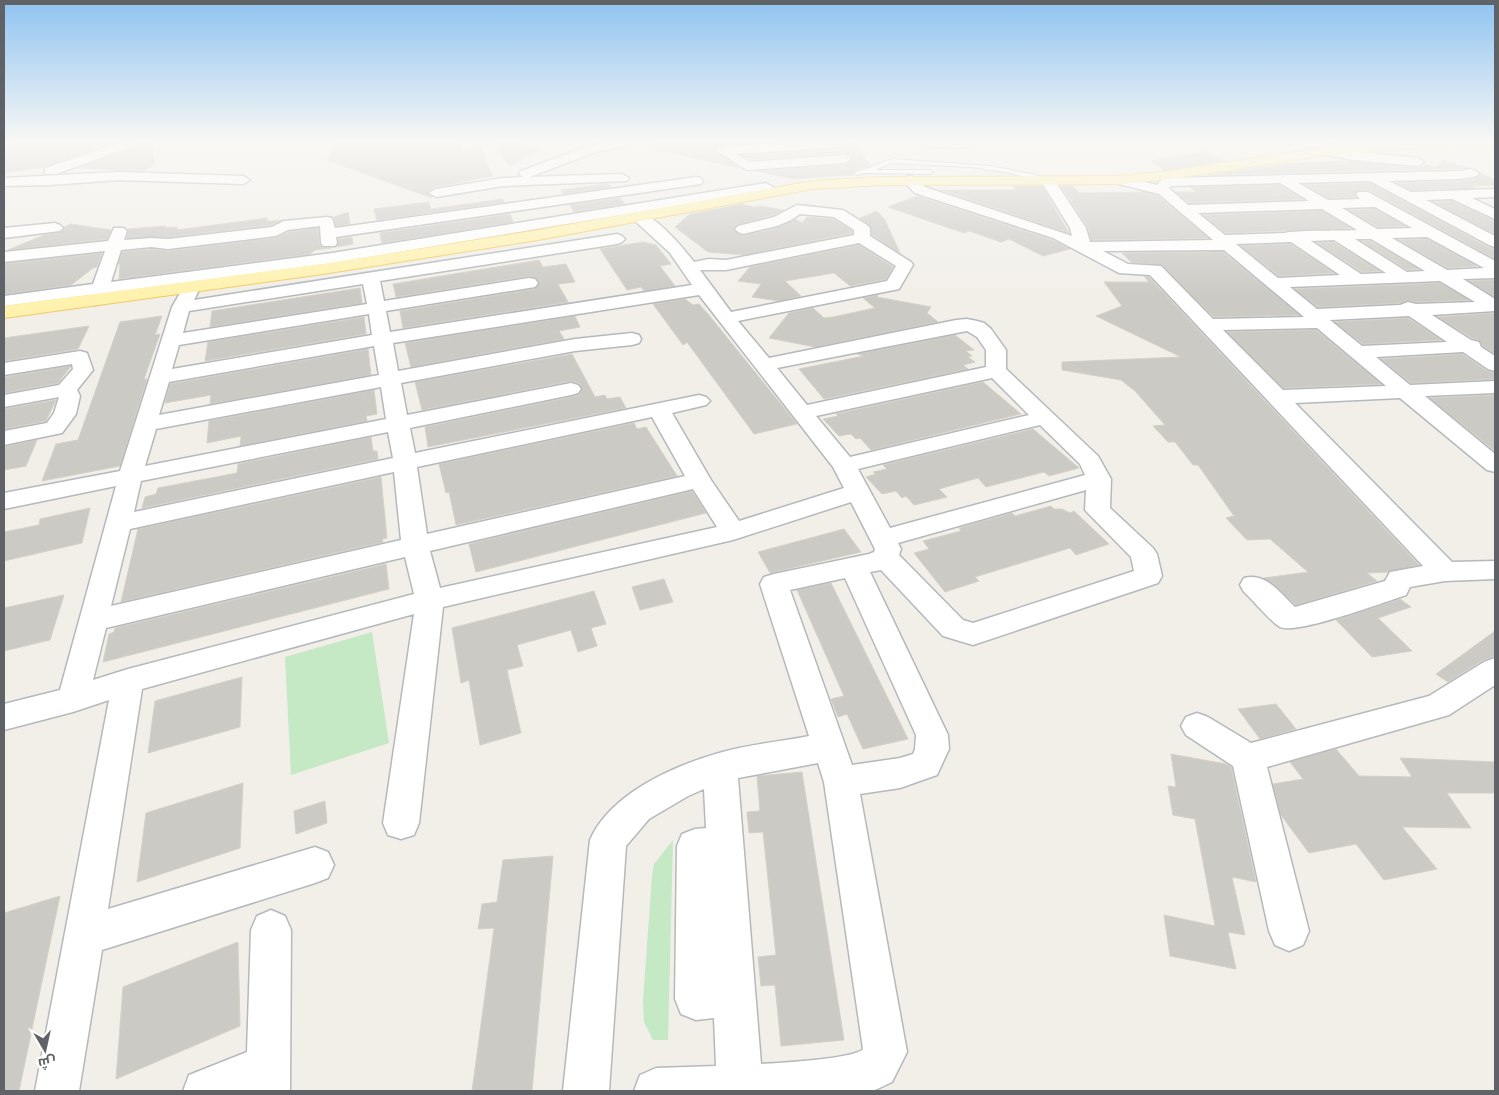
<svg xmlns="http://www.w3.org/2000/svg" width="1499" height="1095" viewBox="0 0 1499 1095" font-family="Roboto,Cairo,sans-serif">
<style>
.green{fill:#c5e8c5}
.building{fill:#cccac5;stroke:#d6d1c6}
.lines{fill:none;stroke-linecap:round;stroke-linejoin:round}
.service-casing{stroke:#b5b8bc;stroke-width:2}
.minor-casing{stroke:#b5b8bc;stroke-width:3}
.primary-casing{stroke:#f2c960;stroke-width:2}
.service{fill:#fff;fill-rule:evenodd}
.minor{fill:#fff;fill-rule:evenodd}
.primary{fill:#fff2af;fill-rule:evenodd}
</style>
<rect width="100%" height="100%" fill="#f1efe8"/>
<path class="green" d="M372 632 389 743 291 775 285 657Z
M673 840 668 1040H653L644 1022 643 1001 652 876 654 864Z"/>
<path class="building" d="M16 141H117L45 167 4 173V145L16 143Z
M143 141H152L154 165 143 171 78 168 140 146Z
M350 141H460L461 152 480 146 493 176 435 187 427 192 432 198 327 160 333 150 332 143Z
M493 141H511L540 149 510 166Z
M654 141H780L723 145 715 150 740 168 653 149Z
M846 141H853L870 165 853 171 854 175 793 179 756 171 845 165 853 158 845 153 749 160 742 155 839 149 846 145Z
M1206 152 1226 161 1164 170 1151 161Z
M1349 161 1418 168 1426 165 1436 167 1443 161 1469 168 1208 175 1290 163Z
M1481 173 1495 180V185L1472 186 1476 188 1411 190 1397 183 1460 181 1477 178Z
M1370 183 1488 247 1495 249V259L1369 190H1358L1354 194 1356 197 1328 198 1305 185Z
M607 184 612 187 563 194 561 190Z
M1279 185 1303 199 1189 203 1176 192H1197L1190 187Z
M1013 186H1042L1069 233 941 190H1016Z
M1061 186H1073L1079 193 1143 192 1158 196 1208 238 1091 240 1088 227Z
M917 196 1052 240 1070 249 1043 256 1009 239 1001 242 969 231 964 233 888 207Z
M620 198 625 204 574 212 570 205Z
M503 199 504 202 377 220 374 209 429 202 431 209Z
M1452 201 1495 221V234L1433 202Z
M742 204 753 207 760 206 784 210 773 215 737 225 734 230 742 236 777 228 796 219 802 223 807 217 833 219 852 231V233L744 255 708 252 675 227 690 214Z
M1375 209 1405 226 1378 227 1348 210Z
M877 211 885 220 900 253 872 235 871 227 860 218Z
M1322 211 1351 228 1226 233 1203 215Z
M348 212 350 224 336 226 334 217Z
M510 214 513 222 382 243 380 233Z
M267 218V221L283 220 271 225 168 237 127 238 128 229 166 226 165 228 177 227V230Z
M71 224 111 230 107 239 8 250 44 235 60 233 64 229V227Z
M318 228 319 244 323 248H331L315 250 310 254 119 279 120 264H118L122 252 151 249 168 251 276 238 289 232Z
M352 237 353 244 337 247 338 239Z
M1427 239 1477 266 1447 268 1399 240Z
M1361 241H1370L1419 269 1408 270Z
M643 242 656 245 671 264 660 266 675 286 644 291 641 287 627 290 600 249Z
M1333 242 1380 271 1362 272 1317 243Z
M1290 244 1334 273 1279 276 1241 246Z
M859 245 893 267 886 279 850 286 834 273 785 281 801 296 779 301 752 297 761 284 738 281 750 267Z
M1223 252 1299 315 1214 317 1162 265 1131 262 1122 253Z
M102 253 97 267 93 268 71 285 4 294V264Z
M539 260 543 267 566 264 575 282 558 284 568 302 403 328 400 311 535 289 540 283 536 278 529 276 396 297 393 284Z
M1144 276 1149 277 1419 565 1388 572 1367 573 1377 581 1296 605 1273 584 1264 578 1308 572 1270 539 1247 540 1226 518 1234 516 1198 465H1193L1175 442H1168L1153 426 1165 425 1135 391 1121 380 1062 370V362L1181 357 1096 316 1122 306 1104 282H1149Z
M1495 280V297L1469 281Z
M1440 283 1469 300 1416 302 1408 300 1400 303 1318 307 1295 289Z
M360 288 362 303 210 327 212 311Z
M878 295 877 297 931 307 927 313 938 322 815 347 769 338 789 313 813 308 824 318 833 317 875 308 863 298Z
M685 299 693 305 699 304 708 314 797 424 754 434 687 342 683 345 653 304Z
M1495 313V354L1483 346 1479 340 1472 338 1438 317Z
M162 316 155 335 160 334 144 379H147L120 466 42 481 56 444 78 440 120 322Z
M575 316 580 327 559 331 564 339 411 367 405 343Z
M364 317 366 334 205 361 208 342Z
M1408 318 1441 340 1363 344 1335 322Z
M89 326 78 349 4 361V338Z
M1316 330 1381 384 1283 388 1227 332Z
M955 335 974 350 966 351 972 356 968 357 975 362 963 365 968 369 824 399 799 369 864 356 857 354Z
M368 349 371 375 210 404 211 395 165 403 170 384Z
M572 354 595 397 605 395 607 399 620 397 626 408 428 447 425 427 571 397 579 395 583 389 579 383 571 381 422 410 415 382Z
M1462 354 1487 371 1495 373V379L1411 383 1381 359Z
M71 366 58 383 4 393V377Z
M983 382 1021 414 871 450 860 438 856 439 851 434 839 436 823 419 838 416 836 414Z
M374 390 377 414 366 416 367 421 240 446 241 436 207 443 209 421Z
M1495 395V451L1430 398Z
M56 400 46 421 4 429V409Z
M634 423 637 429 646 427 677 476 456 525 449 492 446 493 439 464Z
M1033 429 1079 468 1049 476 1044 472 986 487 978 478 939 489 947 497 914 505 906 496 902 498 896 491 882 494 866 477 876 474 873 472 887 469 883 465Z
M371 437 373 451H377L378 459 142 508 145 497 156 494 158 488 237 473 238 464Z
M37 440 26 466 4 470V447Z
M381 477 387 538 382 539 383 542 121 602 138 529Z
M692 491 706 513 476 572 469 544Z
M1051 506 1054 509H1062L1070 513 1074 511 1109 544 1076 555 1070 548 975 577 979 581 945 592 914 553 929 549 923 541 961 531 959 528 1012 513 1015 516Z
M90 508 82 543 4 561V532L39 525 40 519Z
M844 529 861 552 770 573 758 552Z
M386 564 389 589 103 662 109 634 114 632 115 628Z
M664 579 673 602 640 610 632 587Z
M831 583 908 739 863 749 847 714 838 717 831 699 844 696 797 590Z
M594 591 606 624 591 628 597 646 578 652 571 630 517 645 523 666 507 670 521 733 480 745 469 680 461 683 452 628Z
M64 595 50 640 4 651V608Z
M1400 599 1411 607 1378 618 1412 651 1372 657 1336 620Z
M1495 631V656L1483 660 1448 682 1436 674Z
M242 677 240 727 148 753 155 701Z
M1276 704 1296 729 1260 739 1238 709Z
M1336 749 1359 776 1412 777 1400 758 1495 762V793H1447L1471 828 1402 827 1437 869 1384 880 1356 844 1309 853 1281 815 1273 784 1303 779 1290 762Z
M1171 754 1226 764 1231 767 1256 882 1232 877 1245 935 1228 932 1236 969 1170 956 1164 915 1215 926 1195 819 1173 815 1168 786 1176 787Z
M802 772 844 1040 781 1046 775 985 761 986 758 957 776 955 763 832 749 833 747 812 760 811 757 776Z
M243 783 240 848 137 882 146 813Z
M325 801 327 823 296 834 294 811Z
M553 856 532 1091H472L494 928 478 929 482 904 497 902 503 860Z
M60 896 19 1091H4V913Z
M238 942 240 1026 116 1079 123 987Z"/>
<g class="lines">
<defs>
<path id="service" d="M892 159 990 166 1032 174 1052 181 1048 183 1010 173 971 167 892 163 875 170H930L933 172 930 174 866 173 857 175 854 173Z"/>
<path id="minor" d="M123 141H141L139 144 56 174H46L44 171 46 168Z
M611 141H636L634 144 595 152 530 177 622 174 629 178 627 181 503 186 436 197 429 193 436 189 503 178 523 177 519 174 521 171 588 146Z
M811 141H844L845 143 839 147 736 154 749 162 845 155 851 159 845 163 747 170 717 151 723 147Z
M914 141H983C973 150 924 150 914 141Z
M1297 141C1311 141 1332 139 1342 150L1418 158 1424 162 1418 166 1354 160 1323 154 1321 151 1322 149 1299 144Z
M1472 169 1479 173 1477 176 1460 179 1389 181 1411 192 1495 189V197L1472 198 1495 209V219L1452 199 1426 200 1495 236V247L1489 245 1370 181 1298 183 1328 200 1360 199 1356 195 1358 192H1368L1495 261V278L1463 279 1495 299V311L1432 315 1471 340 1479 342 1481 347 1495 356V371L1488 369 1463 352 1376 357 1410 385 1495 381V393L1425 396 1495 454V472L1487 470 1400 398 1295 403 1452 562 1495 561V579L1445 581 1410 587 1406 595C1385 602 1296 635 1280 627 1269 620 1254 601 1244 592L1240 585 1244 578C1266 572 1280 593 1295 607L1385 581 1390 572 1423 566 1150 275 1119 273 1053 238 915 193 902 180 909 176 914 177 925 187 1072 236 1070 228 1041 181 1048 177 1053 178 1086 228 1090 242 1213 240 1159 194 1115 183 1113 180 1120 176 1157 185 1162 179 1167 178 1460 171ZM1280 183 1309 201 1188 205 1169 188 1171 186ZM1375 207 1412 228 1377 229 1342 208ZM1322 209 1357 230C1346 231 1290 230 1285 233L1225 235 1198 213ZM1427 237 1484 268 1447 270 1392 238ZM1355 239H1371L1425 271 1407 272ZM1334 240 1386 273 1361 274 1311 241ZM1291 242 1340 275 1278 278 1236 244ZM1224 250 1304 317 1213 319 1161 266 1128 264 1103 251ZM1440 281 1475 302 1416 304 1408 302 1400 305 1317 309 1290 287ZM1409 316 1447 342 1362 346 1330 320ZM1317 328 1386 386 1283 390 1223 330Z
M117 172 243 176 250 180 243 184 117 180 50 185 4 186V178Z
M696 177 701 178 703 181 701 184 336 237 337 243 335 246H323L321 243 320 226 288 230 276 236 168 249 151 247 121 250 111 282 332 253 766 183 773 187 766 191 332 263 107 293 101 304 95 305 89 304 86 300 89 295 4 306V296L93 284 105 251 4 262V252L108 241 114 228H124L127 231 124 240 151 238 168 239 272 227 284 221 327 217 332 218 335 228Z
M797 205 843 210 867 225 870 228V236L911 262 913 265 899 289 738 321 769 358 956 320 967 319 977 321 984 323 991 329 1006 350V369L1098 456 1111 479 1110 508 1153 548 1157 554 1162 576 1158 583 973 645 943 636 881 570 870 572 948 735 949 749 937 775 900 788 860 794 907 1052 892 1082 873 1091H634L640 1075 656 1068 716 1066 714 1018 696 1020 681 1014 675 999 677 846 682 834 695 829 706 828 704 789 688 796 649 819 626 846 609 1091H563L590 840C610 794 673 766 719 753 748 744 780 742 809 736L760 584 764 577 774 574 869 554 874 552 875 549 851 502 733 540 443 607 419 823 414 835 401 839 388 835 383 823 414 614 142 689 108 909 315 847 328 852 334 865 328 878 315 883 102 950 79 1091H35L109 700 73 712 4 730V704L60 690 116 486 4 509V493L120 471 172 307 183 288 189 287 195 288 198 292 194 300 617 234 622 236 625 239 622 242 617 244 380 281 384 301 529 278 535 279 538 283 535 287 529 288 386 311 390 332 692 285 670 253 634 220 632 217 634 214C652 209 683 248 694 262L709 259 726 260 854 235V230L834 217 800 214 791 220 777 226 743 234 738 232 735 229 738 226 774 217ZM859 243 896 266 887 281 731 312 700 270H726ZM363 284 367 304 183 333 189 311ZM699 295 833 467 844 488 739 521 711 480 672 413 706 405 710 401 706 397 699 395 415 453 410 428 571 395 578 393 581 389 578 385 571 383 407 415 401 383 575 351 632 345 639 343 641 339 639 335 632 333 575 339 398 371 393 343ZM369 314 372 335 172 369 179 345ZM967 331 977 337 986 350V367L807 405 777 368ZM374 346 379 375 159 415 169 382ZM992 378 1029 415 850 457 816 416ZM381 387 386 419 145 466 156 429ZM652 417 685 476 427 534 417 467ZM1040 425 1080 464 1085 475 890 528 858 469ZM388 432 393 458 134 512 141 481ZM394 472 401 540 111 606 130 529ZM693 489 717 527 440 588 430 551ZM1086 490 1085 510 1131 557 1134 571 973 623 963 620 899 555 901 549 898 543ZM405 557 414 594 128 669 93 680 106 628ZM845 578 916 735 915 749 913 754 900 758 852 765 790 590ZM818 763 824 782 863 1049C854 1059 778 1063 761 1064L738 778Z
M55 223 60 225 63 228 60 231 4 238V228Z
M80 351 87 353 93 370 77 390 80 396 76 414 62 433 4 445V431L47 423 54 413 59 397 4 407V395L59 385 73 369 72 364 4 375V363Z
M1495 658V685L1449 715 1267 767 1309 931 1303 945 1289 951 1275 945 1269 931 1233 766 1186 735 1181 726 1186 717 1197 713 1208 717 1251 743 1429 696 1484 662Z
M271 910 285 916 291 930 290 1091H183L189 1075 247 1052 251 930 257 916Z"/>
<path id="primary" d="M1404 141H1495V148L1432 147 1327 155 1170 179 1120 184 881 185 812 189 538 240 323 274 4 318V306L323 264 538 230 812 181 881 177 1120 176 1170 171 1327 147Z"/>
</defs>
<use href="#service" class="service-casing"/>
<use href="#minor" class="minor-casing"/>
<use href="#primary" class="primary-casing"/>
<use href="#service" class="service"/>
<use href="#minor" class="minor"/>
<use href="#primary" class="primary"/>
</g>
<linearGradient id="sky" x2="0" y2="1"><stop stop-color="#8fc3f1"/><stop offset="0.48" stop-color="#f9f8f5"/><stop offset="1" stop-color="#f9f8f5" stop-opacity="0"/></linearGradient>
<rect width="1499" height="295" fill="url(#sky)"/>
<rect width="1499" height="1095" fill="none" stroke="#5f6368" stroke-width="10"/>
<g transform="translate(45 1050) rotate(171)" stroke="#ffffff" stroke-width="4" paint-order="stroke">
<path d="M0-4L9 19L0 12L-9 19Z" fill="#5f6368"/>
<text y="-8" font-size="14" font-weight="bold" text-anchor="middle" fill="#5f6368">ش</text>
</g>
</svg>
